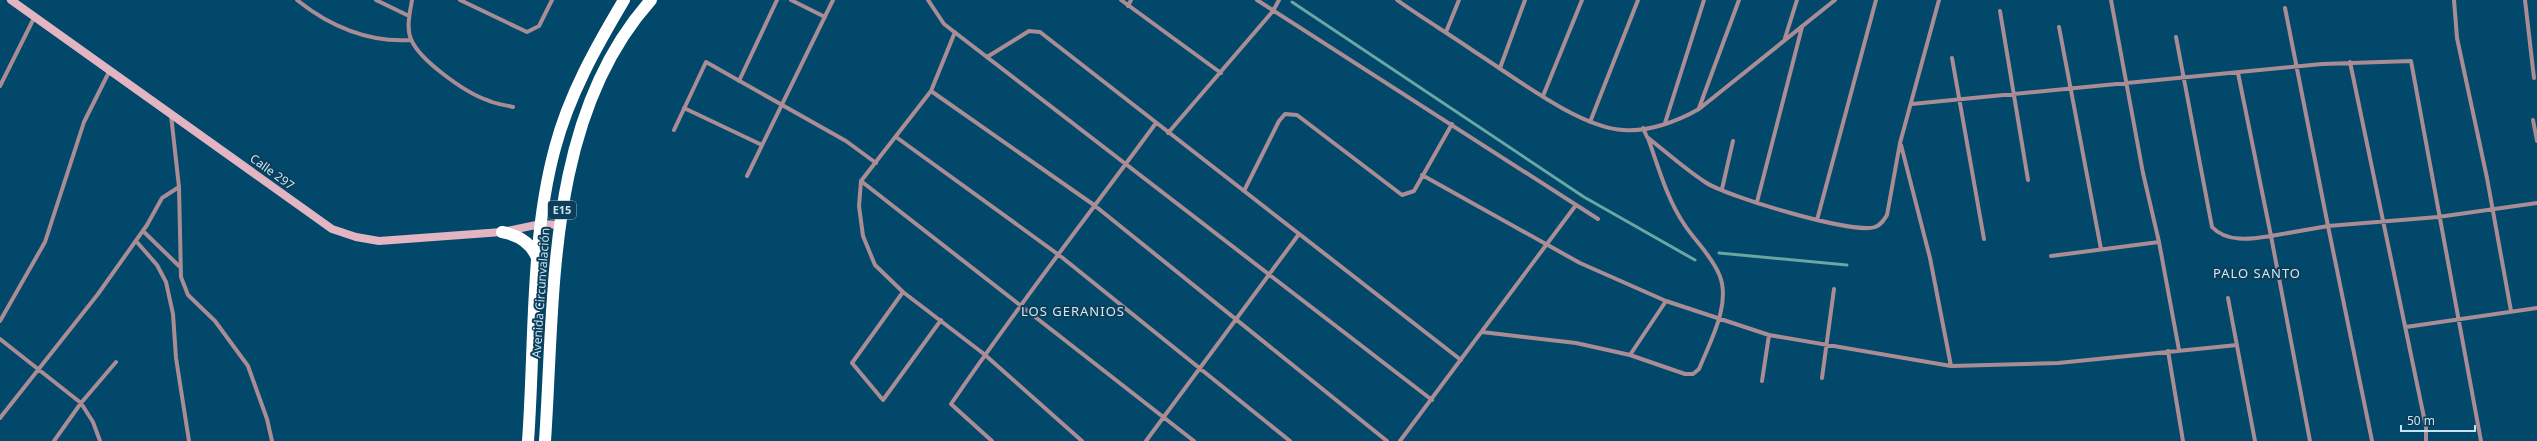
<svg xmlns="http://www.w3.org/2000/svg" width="2537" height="441" viewBox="0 0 2537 441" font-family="'Noto Sans',sans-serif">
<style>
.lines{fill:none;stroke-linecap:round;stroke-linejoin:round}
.stream{stroke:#68a7a3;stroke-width:3}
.street{stroke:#aa8c95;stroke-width:4}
.secondary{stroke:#e3b4c2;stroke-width:8}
.highway{stroke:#fff;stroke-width:12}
.labels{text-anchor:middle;stroke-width:4;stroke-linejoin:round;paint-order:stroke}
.shield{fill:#0d3d57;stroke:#8eb2c8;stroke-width:1}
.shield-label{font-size:11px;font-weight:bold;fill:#c6e4f8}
.street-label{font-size:12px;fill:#c6e4f8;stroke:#0d3d57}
.neighbourhood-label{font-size:13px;letter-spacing:1px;fill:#d0e8f8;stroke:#0d3d57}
</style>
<rect width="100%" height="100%" fill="#02486a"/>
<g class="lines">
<path class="stream" d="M1292 2 1584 197 1695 260
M1719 253 1847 265"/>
<path class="street" d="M297 0C329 26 369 43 411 40
M376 0 409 16
M412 0C410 12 406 28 411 39 419 60 466 93 487 100 495 104 505 105 513 107
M460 0 527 32 539 26 552 0
M791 0 825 17
M928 0 944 24 1432 400
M1121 0 1221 73
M1257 0 1598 219
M1397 0C1422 18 1449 34 1475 52 1513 76 1579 128 1624 130 1649 132 1678 121 1699 109L1835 0
M2454 0 2457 38 2487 178 2511 311
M2525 0 2534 78
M1128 6 1131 0
M2285 8 2328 226 2438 217 2537 203
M2000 11 2028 180
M2059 27 2101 249
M955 32 931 91 861 181 1194 441
M1446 32 1459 0
M2176 37 2212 227C2227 243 2251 239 2271 236L2310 441
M1785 38 1797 0
M987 57 1029 31 1040 32 1461 360
M1952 58 1984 239
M2350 62 2426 427V441
M1500 68 1525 0
M2238 73 2271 236 2328 226 2372 441
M739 81 777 0
M0 86 35 16
M931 91 1094 205 1387 441
M1543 96 1582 0
M1912 104 2322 64 2411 61 2481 441
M684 108 762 145
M1699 108 1739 0
M171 115 179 187 181 277 188 295 215 321 248 366 267 419 272 441
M2533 120 2537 141
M1590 122 1638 0
M1665 123 1704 0
M1643 128 1647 137C1666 152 1685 169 1705 182 1725 196 1854 235 1875 227 1881 225 1884 220 1887 215L1900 143 1939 0
M674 130 706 62 846 141 876 163
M1168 133 1273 11 1279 0
M896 137 1059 255 1290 441
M1901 145 1930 258 1951 366
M1422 175 1580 263 1666 301 1769 335 1951 366 2058 363 2237 345
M747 176 833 0
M861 181 859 206 863 236 875 265 903 292 984 354 1082 441
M1722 189 1733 141
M1244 191 1279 121 1285 114 1297 115 1402 195 1414 191 1452 124
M1757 202 1802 27
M1817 220 1876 0
M143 231 179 266
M136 241 157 265 166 282 173 314 176 358 189 441
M2159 242 2179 350
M2051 256 2159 242 2143 173 2111 0
M903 292 852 363 883 400 941 320
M2228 298 2255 441
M0 321 45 242 84 122 110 70
M2406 327 2537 308
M1482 332 1576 343 1630 355 1685 374H1693L1699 369C1710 342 1732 303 1719 274 1711 255 1695 241 1684 224 1667 199 1658 166 1648 138
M0 339 81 403 93 422 100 441
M2168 351 2183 441
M1630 355 1666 301
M1822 378 1834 289
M1762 381 1769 335
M0 418 98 294 147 225 162 198 179 187
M54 441 81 403 116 362
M992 441 951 404C1016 308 1087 217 1156 123
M1146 441 1299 234
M1400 441 1576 205"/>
<path class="secondary" d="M11 0 332 229 356 237 379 241 502 232 541 224 560 225"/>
<path class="highway" d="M502 232C518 235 531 242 537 258
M528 441C535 346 530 240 555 148 569 95 596 47 624 0
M545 441C555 294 546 117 651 0"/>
</g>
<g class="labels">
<rect class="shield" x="548" y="201" width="28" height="18" rx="3"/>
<g class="shield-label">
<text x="562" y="214">E15</text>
</g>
<g class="street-label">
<text transform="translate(272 172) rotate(36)" y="4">Calle 297</text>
<text transform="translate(541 293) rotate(-86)" y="4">Avenida Circunvalación</text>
</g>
<g class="neighbourhood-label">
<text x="2257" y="278">PALO SANTO</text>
<text x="1073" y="316">LOS GERANIOS</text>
</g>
</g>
<path d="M2401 425v6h74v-6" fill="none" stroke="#c6e4f8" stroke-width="2"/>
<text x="2407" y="425" font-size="12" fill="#c6e4f8" stroke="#0d3d57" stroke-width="3" paint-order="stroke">50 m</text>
</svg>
